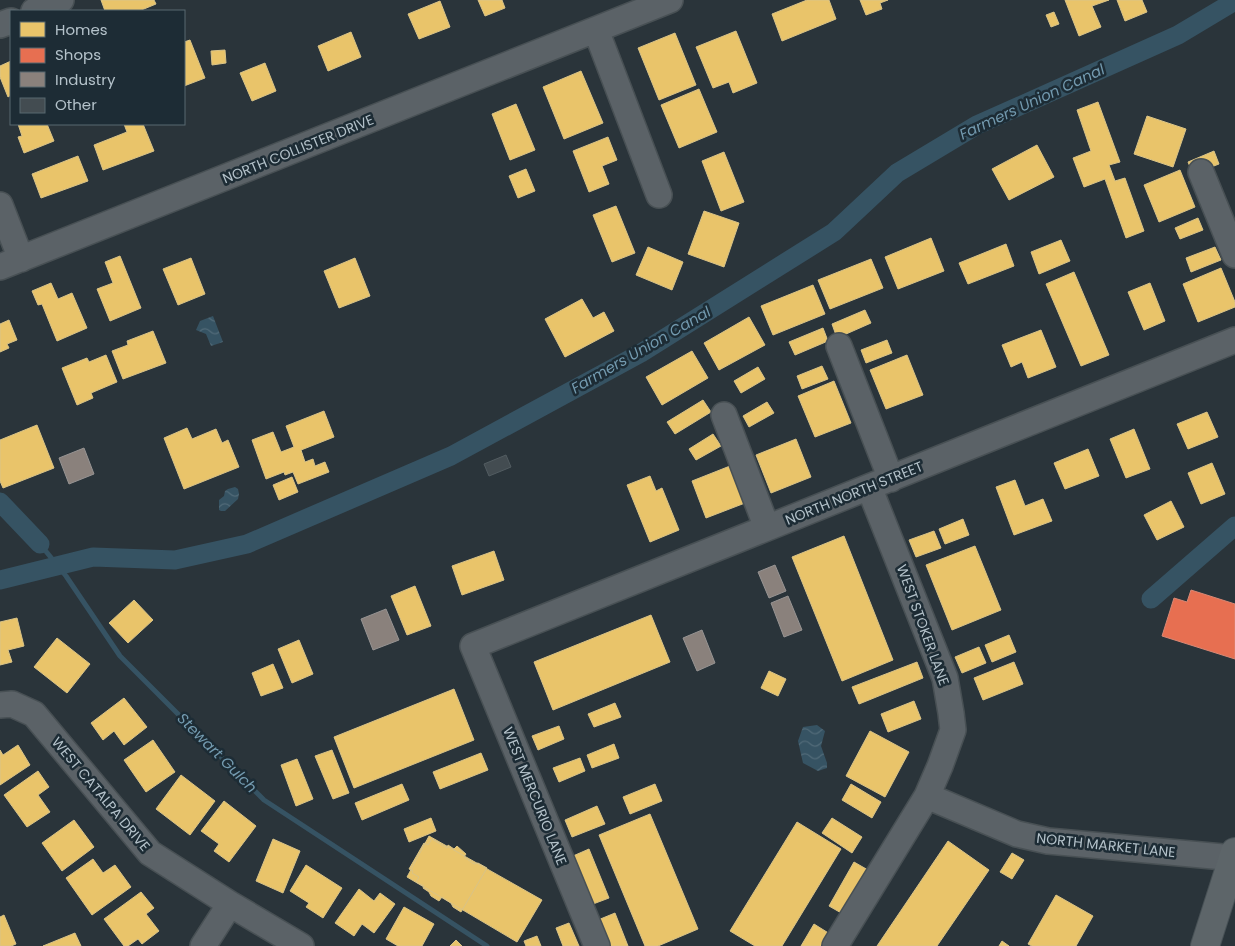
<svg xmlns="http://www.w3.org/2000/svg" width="1235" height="946" viewBox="0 0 1235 946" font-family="Poppins,sans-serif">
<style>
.water{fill:url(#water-waves)}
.homes{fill:#e9c46a;stroke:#d9c387}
.shops{fill:#e76f51;stroke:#d88875}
.industry{fill:#8a817c;stroke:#979493}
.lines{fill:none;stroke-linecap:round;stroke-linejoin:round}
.stream{stroke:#365363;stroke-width:5}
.canal{stroke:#365363;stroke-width:19}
.building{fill:#434c51;stroke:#525c61}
.minor-casing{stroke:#485054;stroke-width:28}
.major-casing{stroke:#485156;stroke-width:30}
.minor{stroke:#5b6267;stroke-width:25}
.major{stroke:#5d6569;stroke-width:28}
.labels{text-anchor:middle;stroke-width:5;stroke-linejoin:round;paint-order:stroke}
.street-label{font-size:14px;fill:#b4c2ca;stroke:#1d2c35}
.water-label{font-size:15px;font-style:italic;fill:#739aaf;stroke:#1d2c35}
</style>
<defs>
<pattern id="water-waves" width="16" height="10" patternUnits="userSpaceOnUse" patternTransform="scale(1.25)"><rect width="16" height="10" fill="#365363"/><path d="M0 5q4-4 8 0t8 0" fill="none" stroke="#516a78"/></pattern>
</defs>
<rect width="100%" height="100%" fill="#2a343a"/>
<path class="water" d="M213 316 223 342 211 346 206 334 196 330 200 321Z
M235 487 238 489 239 494 238 499 225 511H221L219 510V500L224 496 225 491 228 489Z
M817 725 825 731 821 746 827 763V768L818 771 803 763 798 741 803 727Z"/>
<path class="homes" d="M101 0H154L156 4 139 11H105Z
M478 0H502L505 8 485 16Z
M807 0H829L836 19 782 41 772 14Z
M860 0H888L880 3 882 9 866 15Z
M1065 0H1109L1092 6 1101 27 1079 36Z
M1117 0H1142L1147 12 1125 21Z
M440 1 450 27 419 39 408 14Z
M1054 12 1059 24 1051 27 1046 15Z
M736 31 757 83 733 93 729 82 713 88 696 47Z
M351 32 361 57 328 71 318 46Z
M675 33 696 85 659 100 638 48Z
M190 40 205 78 184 86V42Z
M225 50 226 63 212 65 211 51Z
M11 61V95L8 97 0 77V66Z
M265 63 276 91 252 101 240 73Z
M581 71 603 123 564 139 543 87Z
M699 89 717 132 679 148 661 105Z
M1098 102 1120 162 1109 165 1115 181 1125 178 1144 231 1126 238 1105 179 1084 187 1073 158 1091 151 1077 110Z
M516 104 535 150 510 160 492 114Z
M1147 116 1186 129 1173 167 1134 154Z
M18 124H47L54 141 24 153 18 137 22 136Z
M124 124H143L154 151 103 170 94 145 127 132Z
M608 137 617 160 602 166 609 184 589 192 573 151Z
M1037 145 1054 177 1009 200 992 169Z
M1214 151 1219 164 1193 174 1188 162Z
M724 152 744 202 721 211 702 161Z
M78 156 88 181 41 198 32 174Z
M526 169 535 191 518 198 509 176Z
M1180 170 1195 207 1159 222 1144 185Z
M616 206 635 253 612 262 593 215Z
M704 211 739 223 724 267 688 254Z
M1198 218 1203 230 1180 239 1175 228Z
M931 238 944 271 898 289 885 257Z
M1061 240 1070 261 1039 274 1031 252Z
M1006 244 1014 266 968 284 959 263Z
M648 247 683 262 672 290 636 275Z
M1215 247 1221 260 1191 272 1186 258Z
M120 256 141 308 110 321 97 289 113 283 105 262Z
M191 258 205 294 178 305 163 269Z
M355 258 370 296 339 308 324 271Z
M871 259 883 288 830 309 818 280Z
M1221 268 1235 302V307L1198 322 1183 284Z
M1074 272 1109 355 1081 366 1046 284Z
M51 283 58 299 72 293 87 328 57 341 42 304 38 305 32 291Z
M1150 283 1165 321 1144 330 1128 292Z
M813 285 825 314 773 335 761 306Z
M582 299 593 318 604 312 614 331 565 357 545 319Z
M865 310 871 323 837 338 832 324Z
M749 317 765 345 719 370 704 343Z
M9 320 17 340 7 344 9 348 0 352V324Z
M823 328 828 341 795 355 789 342Z
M1041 330 1056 367 1028 378 1022 362 1011 367 1002 345Z
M153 331 166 363 123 379 112 351 128 345 127 341Z
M887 340 892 353 866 363 861 350Z
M692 351 708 378 662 405 646 377Z
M106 355 117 382 91 393 93 398 77 405 62 368 87 358 89 362Z
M907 355 923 395 886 409 870 370Z
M822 366 828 379 802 389 797 376Z
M758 367 765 379 741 393 734 381Z
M834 381 851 423 815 437 798 396Z
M703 400 711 412 675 434 667 422Z
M767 402 774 413 749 427 743 416Z
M324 411 334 437 301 450 305 462 313 459 315 466 325 462 329 472 298 484 293 472 285 475 284 472 266 479 252 440 273 432 281 452 294 447 286 426Z
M1207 412 1218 437 1188 449 1177 424Z
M37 425 54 468 3 488 0 481V440Z
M187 428 192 439 216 429 222 443 228 440 239 467 184 489 164 438Z
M1134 429 1150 469 1126 478 1110 439Z
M713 434 721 446 696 460 689 449Z
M796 439 811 477 771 493 756 455Z
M1088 449 1099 476 1065 489 1054 463Z
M1212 463 1225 494 1201 504 1188 473Z
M730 466 745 503 706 518 692 481Z
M650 476 656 491 662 488 679 530 650 542 627 485Z
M292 477 298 492 279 500 273 485Z
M1015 480 1025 506 1043 499 1052 521 1014 535 996 487Z
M1171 501 1184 527 1157 540 1144 515Z
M963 519 969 535 945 544 939 529Z
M934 531 941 548 916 557 909 540Z
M844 536 893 660 842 681 792 557Z
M975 546 1001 610 952 630 926 565Z
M494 551 504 580 462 595 452 566Z
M415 586 431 626 407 635 391 596Z
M134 600 153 620 128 643 109 623Z
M651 615 670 662 553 710 534 662Z
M17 618 24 646 8 650 12 662 0 665V622Z
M1009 635 1016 652 992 662 985 645Z
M57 638 90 664 67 693 34 667Z
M299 640 313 674 292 683 278 649Z
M979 647 986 663 962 673 955 657Z
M917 662 923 678 859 704 852 687Z
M1014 662 1023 684 983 700 974 678Z
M273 664 283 688 261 696 252 673Z
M769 671 786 679 778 696 761 688Z
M454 689 474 740 354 788 334 737Z
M124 698 147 727 124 745 114 731 103 740 91 723Z
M914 701 921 719 888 732 881 714Z
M615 703 621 717 594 727 588 714Z
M559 726 564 739 538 750 532 736Z
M870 731 909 752 885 797 846 776Z
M153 740 175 772 146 792 124 760Z
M614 744 619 758 592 768 587 755Z
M18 745 30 765 0 785V750L3 755Z
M332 750 349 793 333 799 315 756Z
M481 753 488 770 440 789 433 772Z
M580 758 585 771 559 782 553 768Z
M297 759 313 799 296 806 281 765Z
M38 771 49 787 38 795 50 812 27 827 4 795Z
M181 775 215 801 190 835 156 809Z
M402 784 409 800 362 820 355 803Z
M655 784 662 801 630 814 623 797Z
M851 784 881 802 872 818 842 800Z
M224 801 256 826 229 862 214 851 219 844 201 831Z
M597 806 605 824 572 837 565 820Z
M650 814 698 929 658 946H645L599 835Z
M431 818 436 831 409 842 404 829Z
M832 818 862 837 852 853 822 833Z
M74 820 94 847 62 871 42 843Z
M797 822 841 849 782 946H755L730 931Z
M429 836 542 900 517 942 407 877Z
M273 839 300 851 283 893 256 881Z
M432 839 447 848 448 845 454 849 457 846 466 854 464 857 474 864 478 863 487 868 461 912 453 907 451 903 442 897 439 901 431 896 429 892 423 888 424 886 416 882 419 877 412 873 413 871 409 869 424 843 428 845Z
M948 841 989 870 937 946H877Z
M589 849 609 898 593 904 573 856Z
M1012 853 1024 860 1012 879 1000 872Z
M93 859 103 873 115 865 131 887 92 915 66 878Z
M854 862 868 870 843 914 829 906Z
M306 865 342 888 323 918 306 907 309 903 290 891Z
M359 889 374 901 380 893 395 904 374 933 362 924 354 936 335 923Z
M141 892 154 908 146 914 159 931 142 944 138 939 128 946H124L104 919Z
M1056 895 1093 916 1076 946H1032L1028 944Z
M404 907 434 924 422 946H398L386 939Z
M615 913 628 946H609L598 920Z
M4 915 16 944 11 946H0V917Z
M569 923 579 946H563L556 928Z
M814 924 830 934 823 946H801Z
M75 933 81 946H43Z
M537 936 541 946H526L524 941Z
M456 940 462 946H450Z
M1002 941 1009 946H999Z"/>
<path class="shops" d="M1191 590 1235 604V659L1162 636 1174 598 1187 602Z"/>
<path class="industry" d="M84 448 94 474 69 484 59 458Z
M775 565 786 591 769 598 758 572Z
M788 596 802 630 784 637 771 603Z
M386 609 399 640 373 650 361 619Z
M702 630 715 663 697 671 683 638Z"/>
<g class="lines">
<path class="stream" d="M40 544 66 576 120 656 264 800 487 946"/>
<path class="canal" d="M0 502 40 544
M0 580 93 557 175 560 247 544 451 456 641 353 834 232 897 173 977 125 1178 35 1235 1
M1151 599 1235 526"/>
</g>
<path class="building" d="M506 455 511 467 489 476 484 464Z"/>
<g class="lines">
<defs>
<path id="minor" d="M34 11 61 0
M0 25 11 21
M596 30 659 195
M1201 172 1235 255
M0 205 21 259
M0 267 670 0
M839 346 891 479
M724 415 767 528
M0 705 12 704 34 714 150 853 230 904 301 946
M927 796 1017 834 1048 841 1235 858
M203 946 230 904
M597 946 473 646 1235 340
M835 946 927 796 940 766 953 730 951 713 945 678 869 487"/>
<path id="major" d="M1205 946 1235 852"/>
</defs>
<use href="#minor" class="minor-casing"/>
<use href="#major" class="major-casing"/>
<use href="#minor" class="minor"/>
<use href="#major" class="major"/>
</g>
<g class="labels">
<g class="street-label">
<text transform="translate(298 149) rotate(-22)" y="5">NORTH COLLISTER DRIVE</text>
<text transform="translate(854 493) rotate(-22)" y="5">NORTH NORTH STREET</text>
<text transform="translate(923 625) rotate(70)" y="5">WEST STOKER LANE</text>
<text transform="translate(101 794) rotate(50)" y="5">WEST CATALPA DRIVE</text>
<text transform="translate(535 796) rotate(68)" y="5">WEST MERCURIO LANE</text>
<text transform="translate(1106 845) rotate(6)" y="5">NORTH MARKET LANE</text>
</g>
<g class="water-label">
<text transform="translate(1032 102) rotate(-25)" y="5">Farmers Union Canal</text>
<text transform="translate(641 350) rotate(-30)" y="5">Farmers Union Canal</text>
<text transform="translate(217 753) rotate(45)" y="5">Stewart Gulch</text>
</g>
</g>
<rect x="10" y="10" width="175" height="115" fill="#1d2c35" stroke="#596871"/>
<rect x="20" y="22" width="25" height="15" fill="#e9c46a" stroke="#596871"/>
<text x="55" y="35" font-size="15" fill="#b4c2ca">Homes</text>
<rect x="20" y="48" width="25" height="15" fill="#e76f51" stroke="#596871"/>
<text x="55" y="60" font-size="15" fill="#b4c2ca">Shops</text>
<rect x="20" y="72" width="25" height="15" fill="#8a817c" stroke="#596871"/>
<text x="55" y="85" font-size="15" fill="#b4c2ca">Industry</text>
<rect x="20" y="98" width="25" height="15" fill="#434c51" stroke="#596871"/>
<text x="55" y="110" font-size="15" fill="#b4c2ca">Other</text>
</svg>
